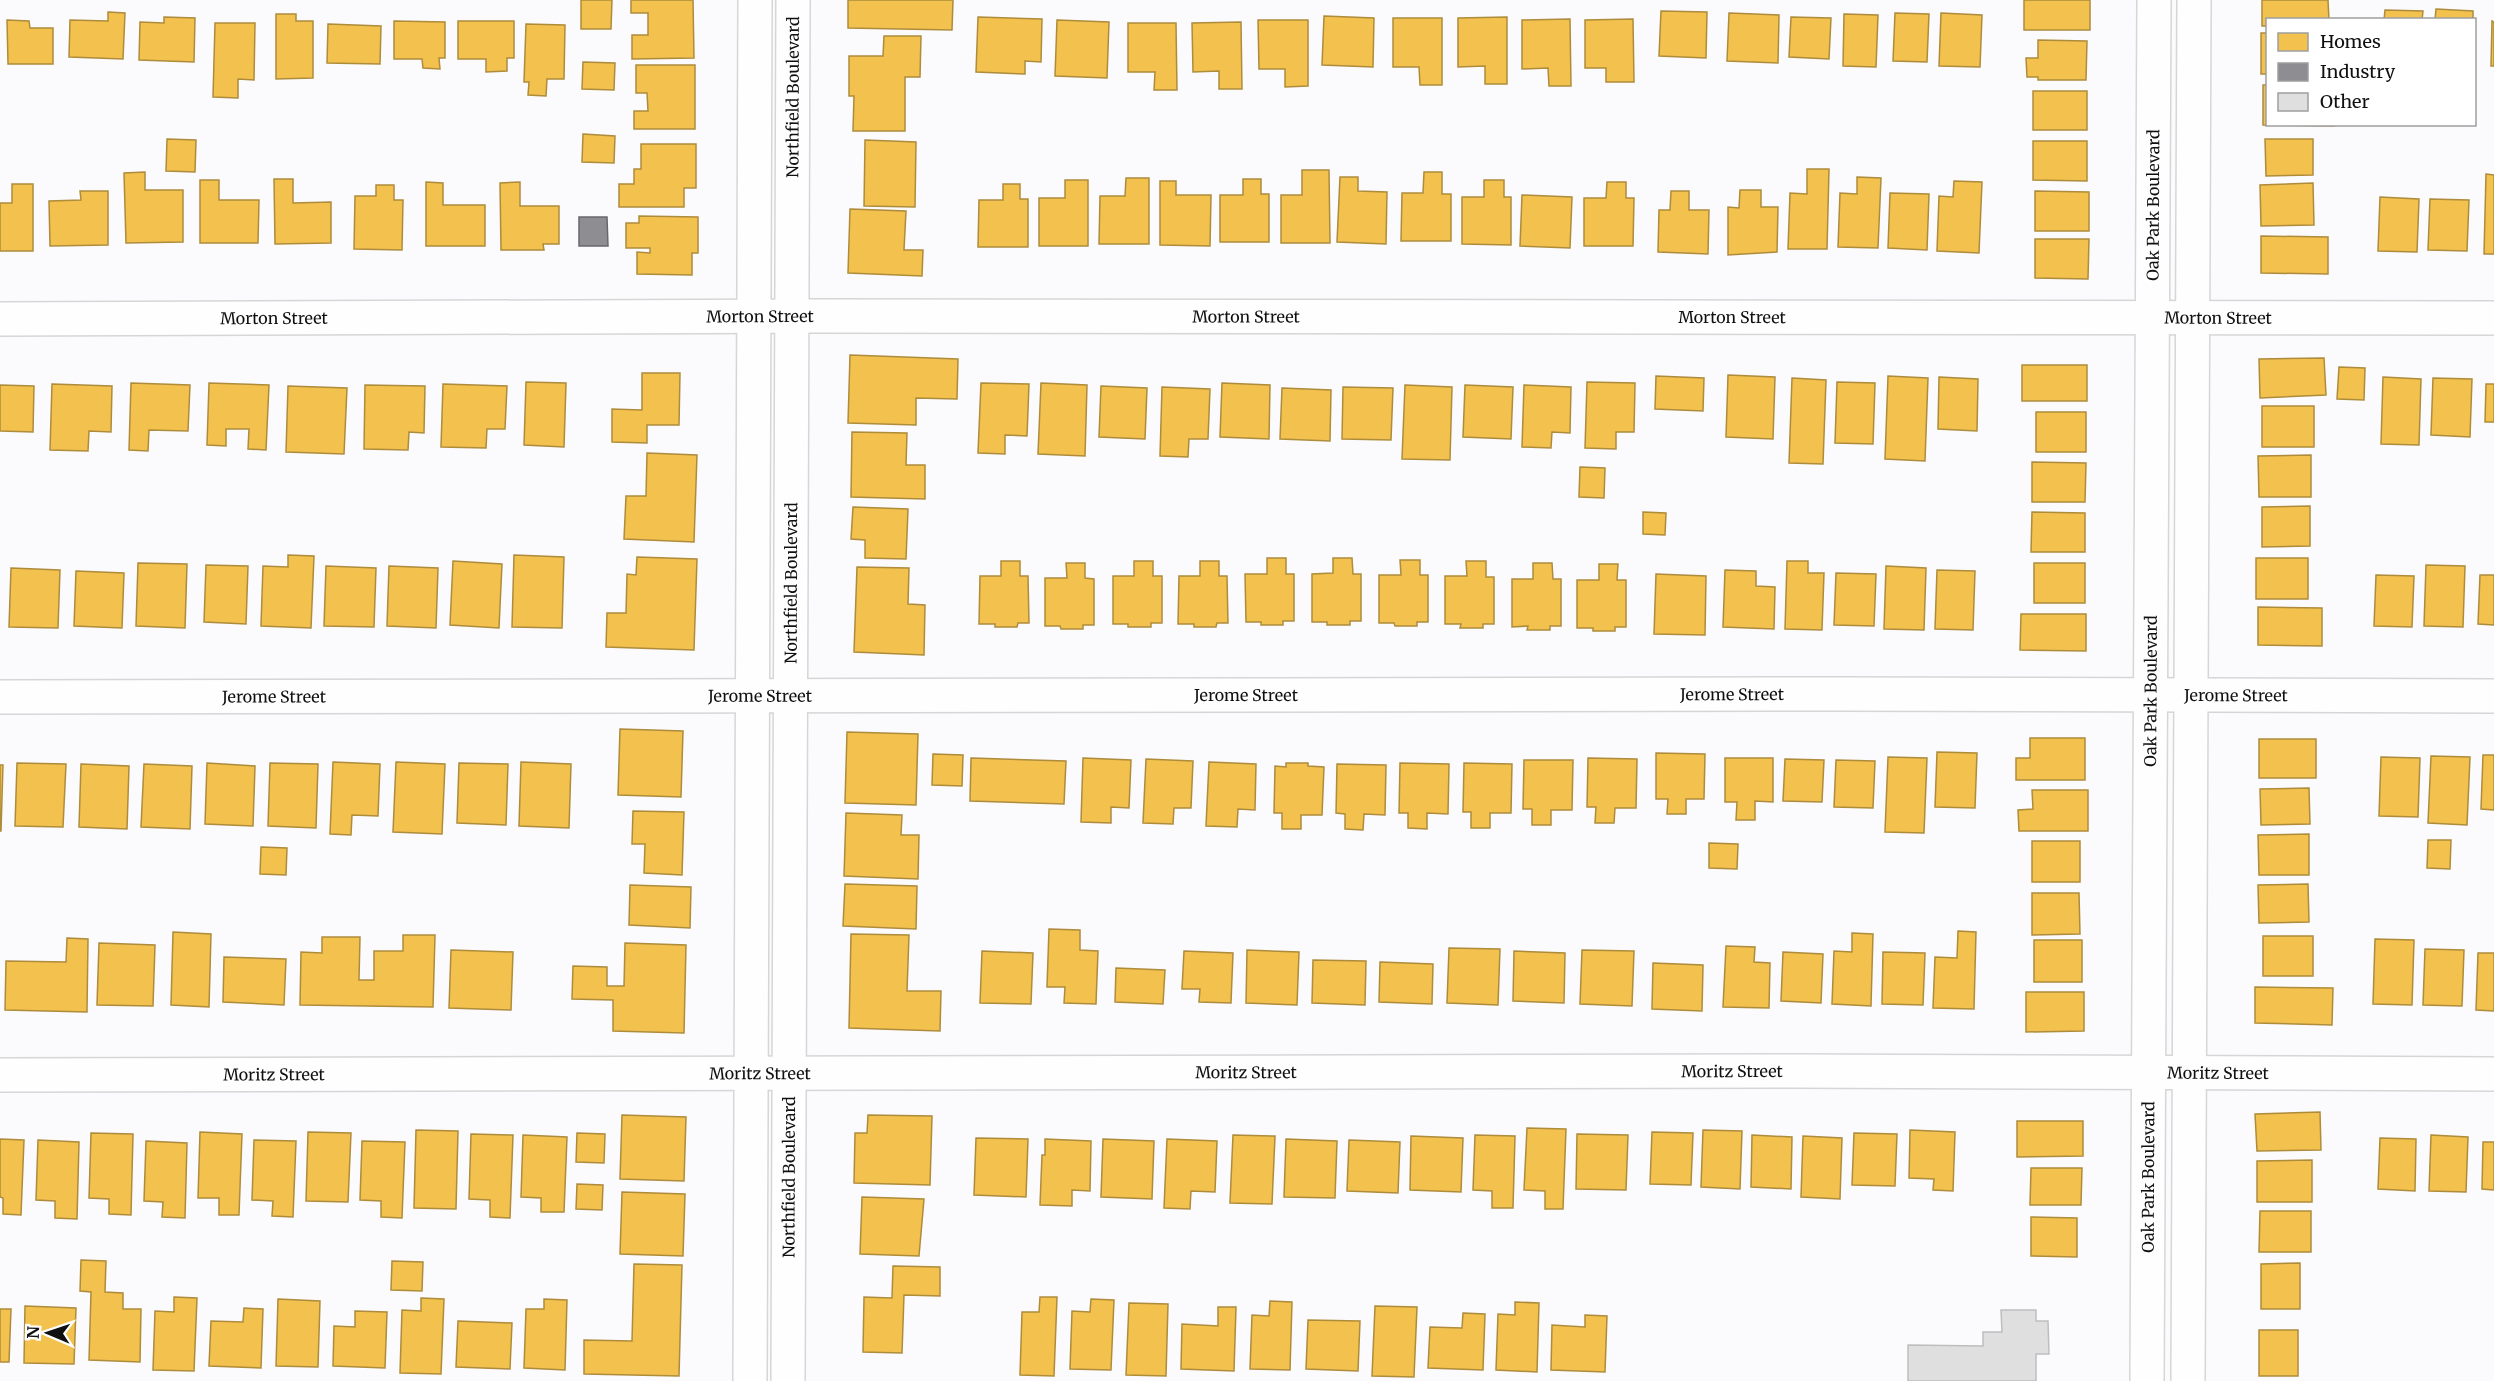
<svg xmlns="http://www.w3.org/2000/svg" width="2494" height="1381" viewBox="0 0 2494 1381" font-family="Merriweather,serif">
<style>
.homes{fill:#f2c14e;stroke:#ae8c3c;stroke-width:1.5}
.industry{fill:#8d8d92;stroke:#68686b;stroke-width:1.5}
.building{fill:#e0dfe0;stroke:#bebebf;stroke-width:1.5}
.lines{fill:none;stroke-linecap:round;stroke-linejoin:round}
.minor-casing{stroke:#d6d6d7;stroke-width:36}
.tertiary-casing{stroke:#d6d6d7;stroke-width:36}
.minor{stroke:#fefeff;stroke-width:33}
.tertiary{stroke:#fefeff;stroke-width:33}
.labels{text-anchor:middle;stroke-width:6;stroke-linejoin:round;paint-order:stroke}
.street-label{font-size:16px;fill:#101011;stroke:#fff}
</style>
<rect width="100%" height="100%" fill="#fbfafc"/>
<path class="homes" d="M581 0H612L611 29H581Z
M631 0H693L694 58 632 59V35H648V13H631Z
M848 0H953L952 30 848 28Z
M2024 0H2090V30H2024Z
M2262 0H2328L2329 20H2268V26H2262Z
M2436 9 2473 11V20H2435Z
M2385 10 2423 11 2422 20H2384Z
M1661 11 1707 12 1706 58 1659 56Z
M108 12 125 13 123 59 69 57 70 20 108 21Z
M1729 13 1779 15 1778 63 1727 61Z
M1895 13 1929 14 1927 62 1893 61Z
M1941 13 1982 15 1980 67 1939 66Z
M276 14H296V21H313V78L276 79Z
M1844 14 1878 15 1876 67 1843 66Z
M1324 16 1374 18 1373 67 1322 65Z
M164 17 195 18 194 62 139 60 140 22 164 23Z
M978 17 1042 19 1041 62 1025 61V74L976 72Z
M1507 17V84H1485V66L1458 67V18Z
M1791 17 1831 18 1829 59 1789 57Z
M1393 18H1442V85H1420L1419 67H1393Z
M1570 19 1571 86H1549L1548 68 1522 69V20Z
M1633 19 1634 82H1606V68H1585V20Z
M7 20 29 21 30 28H53V64H8Z
M1057 20 1109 22 1107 78 1055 76Z
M1258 20H1308V86L1285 87V69H1259Z
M394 21 445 22V58H439L440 69 423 68 422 59H394Z
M458 21H514V58H507V71L486 72V59H458Z
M2492 21 2494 22V66H2491Z
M1241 22 1242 89H1219V71L1193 72 1192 23Z
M215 23H255L254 80 238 79V98L213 97Z
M1128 23H1176L1177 90H1154L1155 72H1128Z
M328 24 381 26 380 64 327 63Z
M526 24 565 25 564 79H547L546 96 528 95 529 82H524Z
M2261 33H2268V74H2261Z
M884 36H921L920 77H905V131H853L854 96H849V56H883Z
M2038 40 2087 41 2086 80H2038V77H2027L2026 58H2038Z
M583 62 615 63 614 90 582 89Z
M636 65H695V129H634V111H648L647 93H636Z
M2263 85H2268V124L2335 126 2263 125Z
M2033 91H2087V130H2033Z
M583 134 615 136 614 163 582 162Z
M167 139 196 140 195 172 166 171Z
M2265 139H2313V175L2266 176Z
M865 140 916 142 915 207 864 206Z
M2033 141H2087V181L2033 180Z
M641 144H696V188H684V207H619V184H634V169H641Z
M1807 169H1829L1827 249H1788L1790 193 1807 194Z
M1302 170H1329L1330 243H1281V195H1302Z
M145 172V190H183V242L126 243 124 173Z
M1424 172H1442V194H1451V241H1401L1402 193H1423Z
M2486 174 2494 175V254H2484Z
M1340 177H1358V191L1387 192 1386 244 1337 242Z
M1857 177 1881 178 1878 248 1838 247 1840 193 1857 194Z
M1126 178H1149V244H1099L1100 196H1125Z
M274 179H293V203L331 202V243L275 244Z
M1243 179H1261V194H1269V242H1220V195H1243Z
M200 180H219V200H259L258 243H200Z
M1065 180H1088V246H1039V198H1065Z
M1484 180H1504V197H1511V245L1462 244V197H1484Z
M1160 181H1176V195H1211L1210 246 1160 245Z
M1954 181 1982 182 1979 253 1937 251 1939 196 1953 197Z
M426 182 443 183V205H485V246H426Z
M520 182V206H559V244H543L544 250H501L500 183Z
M1607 182H1626V198H1634L1633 246H1584V198H1606Z
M2313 183 2314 225 2261 226 2260 185Z
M12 184H33V251H0V203H12Z
M1003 184H1020V199H1028V247H978L979 200H1003Z
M376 185H394V200H403L402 250 354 249 355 196H376Z
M1740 190H1761V207H1778L1777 252 1728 255V207L1739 208Z
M80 191H108V245L50 246 49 201 81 200Z
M1671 191H1689V210H1709L1708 254 1658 252 1659 210H1670Z
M2035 191 2089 192V231H2035Z
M1890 193 1929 194 1927 250 1888 248Z
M1522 195 1572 197 1570 248 1520 246Z
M2380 197 2419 199 2417 252 2378 251Z
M2430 199 2469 200 2467 251 2428 250Z
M850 209 906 211 904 250H923L922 276 848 273Z
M639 216 698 217V253H692V275L637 274V252L650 253V248H626V223H639Z
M2261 236 2328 237V274L2261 273Z
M2035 239H2089L2088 279 2035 278Z
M850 355 958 359 957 399 916 398V425L848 423Z
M2324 358 2326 395 2260 398 2259 359Z
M2022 365H2087V401H2022Z
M2339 367 2365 368 2364 400 2337 399Z
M642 373H680L679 425H647V443L612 442V409L642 410Z
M1728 375 1775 377 1773 439 1726 437Z
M1656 376 1704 378 1703 411 1655 409Z
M1888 376 1928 378 1925 461 1885 459Z
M1939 377 1978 379 1977 431 1938 429Z
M2383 377 2421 379 2419 445 2381 444Z
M1792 378 1826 380 1823 464 1789 463Z
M2433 378 2472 379 2470 437 2431 435Z
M526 382 566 383 564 447 524 445Z
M1587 382 1635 383 1634 432H1616V449L1585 448Z
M1837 382 1875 383 1873 444 1835 443Z
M131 383 190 385 188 431 149 430 148 451 129 450Z
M209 383 269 385 266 450 248 449 249 429H226V446L207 445Z
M981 383 1029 384 1027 436 1005 435V454L978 453Z
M1041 383 1087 385 1085 456 1038 454Z
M1222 383 1270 385 1269 439 1220 437Z
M52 384 112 386 111 432 89 431 88 451 50 450Z
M443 384 507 386 505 429H487L486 448 441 447Z
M2486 384H2494V422H2485Z
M0 385 34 386 33 432 0 431Z
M365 385 425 386 424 433 409 432 408 450 364 449Z
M1405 385 1452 387 1450 460 1402 459Z
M1465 385 1513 387 1511 439 1463 437Z
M1524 385 1571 387 1570 433 1552 432 1551 448 1522 447Z
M288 386 347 388 344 454 286 452Z
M1101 386 1147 388 1145 439 1099 437Z
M1162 387 1210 389 1208 439H1189L1188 457 1160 456Z
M1343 387 1393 388 1391 440 1342 439Z
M1282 388 1331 390 1330 441 1280 439Z
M2262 406H2314V447H2262Z
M2036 412H2086V452H2036Z
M852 432 907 433 906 465H925V499L851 497Z
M647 453 697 455 694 542 624 539 626 496H646Z
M2311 455V497H2259L2258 456Z
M2032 462 2086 463 2085 502H2032Z
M1580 467 1605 468 1604 498 1579 497Z
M2310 506V546L2262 547V507Z
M853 507 908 509 906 559 865 558V540L851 539Z
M1643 512 1666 513 1665 535 1643 534Z
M2032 512 2085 513V552H2031Z
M288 555 314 556 311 628 261 626 263 566 288 567Z
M514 555 564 557 562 628 512 627Z
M637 557 697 559 694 650 606 647 607 613H626L627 574 636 575Z
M1267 558H1286V574H1294V621H1283V625H1261V622H1246L1245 574H1267Z
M1333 558H1352L1353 574H1361V621H1350V625H1327V622H1312V574L1333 573Z
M2256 558H2308V599H2256Z
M1400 560H1420V575H1428V622H1417V626H1395L1394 623H1379V575H1401Z
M453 561 502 564 499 628 450 625Z
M1001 561H1020V576H1028L1029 623H1018L1017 627H995V624H979L980 576H1001Z
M1134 561H1153V576H1162V623H1151V627H1128V624H1113V576H1134Z
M1200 561H1219V576H1227L1228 623H1217L1216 627H1194V624H1178L1179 576H1200Z
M1466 561H1486V577H1494V624H1483V628H1460L1461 624H1445V576H1467Z
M1787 561H1808V573H1824L1822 630 1785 629Z
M138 563 187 564 185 628 136 626Z
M1066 563H1085V578L1094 579V625H1083V629H1061L1060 626H1045V578H1067Z
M1533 563H1552L1553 579H1561V626H1550V630H1527L1528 626 1512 627V579H1533Z
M2034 563H2085V603H2034Z
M1599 564H1618L1617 580H1626V627H1615V631H1593V628H1577V580H1599Z
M206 565 248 566 246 624 204 622Z
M2426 565 2465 566 2463 627 2424 626Z
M326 566 376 568 374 627 324 626Z
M389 566 438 568 436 628 387 626Z
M1886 566 1926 568 1924 630 1884 629Z
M857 567 909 568 908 604 925 605 924 655 854 652Z
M11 568 60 570 58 628 9 627Z
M1725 570 1756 571V586L1775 587 1774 629 1723 627Z
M1937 570 1975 571 1973 630 1935 629Z
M76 571 124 573 122 628 74 626Z
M1836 573 1876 574 1874 626 1834 625Z
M1656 574 1706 576 1705 635 1654 634Z
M2376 575 2414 576 2412 627 2374 626Z
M2480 575H2494V625L2478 624Z
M2258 607 2322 608V646L2258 645Z
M2021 614H2086V651L2020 650Z
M620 729 683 731 681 797 618 795Z
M847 732 918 734 916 805 845 803Z
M2030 738H2085V780H2016V758H2030Z
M2259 739H2316V778H2259Z
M1937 752 1977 753 1975 808 1935 807Z
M1656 753 1705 754 1704 799H1686V814H1667L1668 799H1656Z
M933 754 963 755 962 786 932 785Z
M2483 755H2494V810L2481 809Z
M2431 756 2470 757 2467 825 2428 823Z
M1888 757 1927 758 1924 833 1885 832Z
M2381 757 2420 758 2418 817 2379 816Z
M971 758 1066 761 1064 804 970 801Z
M1083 758 1131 760 1129 808 1111 807V823L1081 822Z
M1588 758 1637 759 1636 808H1615L1614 823H1595L1596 807H1587Z
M1725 758H1773V802L1755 801V820H1736L1737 802H1725Z
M1146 759 1193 761 1191 808H1174L1173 824 1143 823Z
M1785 759 1824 760 1822 802 1783 801Z
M1524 760H1573L1572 810H1551V825H1532V809H1523Z
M1836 760 1875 761 1873 808 1834 807Z
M333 762 380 764 378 816 352 815 351 835 330 834Z
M396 762 445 764 442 834 393 832Z
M521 762 571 764 569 828 519 826Z
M1209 762 1256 764 1255 810 1238 809 1237 827 1206 826Z
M17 763 66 764 63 827 15 826Z
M207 763 255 766 253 826 205 824Z
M270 763 318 764 316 828 268 826Z
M459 763 508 764 506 825 457 823Z
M1286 763H1308V766L1324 767 1322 815H1301V829H1282V813H1274L1275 766 1286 767Z
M1400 763 1449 764 1448 814 1427 813V829L1408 828V813H1399Z
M1464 763 1512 764 1511 813H1490V828H1471V812H1463Z
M81 764 129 766 127 829 79 827Z
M144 764 192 766 190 829 141 827Z
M1337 764 1386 765 1385 815 1364 814 1363 830 1345 829V814L1336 813Z
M0 765H3L1 831H0Z
M2309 788 2310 824 2261 825 2260 789Z
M2032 790H2088V831H2019L2018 810 2033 809Z
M633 811 684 812 682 875 644 873 645 844H632Z
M846 813 902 815 901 835H919L918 879 844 876Z
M2309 834V875H2259L2258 835Z
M2428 840H2451L2450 869 2427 868Z
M2032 841H2080V882H2032Z
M1709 843 1738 844 1737 869 1709 868Z
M261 847 287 848 286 875 260 874Z
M845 884 917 886 916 929 843 926Z
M2308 884 2309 922 2259 923 2258 885Z
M630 885 691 887 690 928 629 925Z
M2032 893H2079L2080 934 2032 935Z
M1049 929 1080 930V950L1098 951 1096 1004 1064 1003 1065 987H1047Z
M1958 931 1976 932 1974 1009 1933 1008 1935 957 1957 958Z
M173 932 211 934 209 1007 171 1005Z
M1852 933 1873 934 1871 1006 1832 1004 1834 951 1852 952Z
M851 934 909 935 907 991H941L940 1031 849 1028Z
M403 935H435L433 1007 300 1005 301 952 322 953V937H360L359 980H374V951H403Z
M2263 936H2313V976H2263Z
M67 938 88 939 87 1012 5 1010 6 961 66 962Z
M2375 939 2414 940 2412 1005 2373 1004Z
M2034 940H2082V982H2034Z
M99 943 155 945 153 1006 97 1005Z
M625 943 686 945 684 1033 613 1031V1000L572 999 573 966 607 967V986H624Z
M1726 946 1755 947 1754 962 1770 963 1769 1008 1723 1007Z
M1449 948 1500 949 1498 1005 1447 1003Z
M2425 949 2464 950 2462 1006 2423 1005Z
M451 950 513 952 511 1010 449 1008Z
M1247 950 1299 952 1297 1005 1246 1003Z
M1582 950 1634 951 1632 1006 1580 1004Z
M982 951 1033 953 1031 1004 980 1003Z
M1184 951 1233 953 1231 1003 1199 1002 1200 989H1182Z
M1514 951 1565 953 1564 1003 1513 1001Z
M1783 952 1823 954 1821 1003 1781 1001Z
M1883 952 1925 953 1923 1005 1882 1004Z
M2478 953H2494V1011L2476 1010Z
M224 957 286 959 284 1005 223 1002Z
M1313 960 1366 961 1365 1005 1312 1003Z
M1380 962 1433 964 1432 1004 1379 1002Z
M1653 963 1703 965 1702 1011 1652 1009Z
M1116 968 1165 970 1163 1004 1115 1002Z
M2255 987 2333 988 2332 1025 2255 1023Z
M2026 992H2084V1031L2026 1032Z
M2320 1112 2321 1150 2257 1151 2255 1114Z
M622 1115 686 1117 684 1181 620 1179Z
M868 1115 932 1116 930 1185 854 1183 855 1133H867Z
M2017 1121H2083V1156L2017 1157Z
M1527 1128 1566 1129 1563 1209H1545V1191L1524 1190Z
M416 1130 458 1131 456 1209 414 1208Z
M1703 1130 1742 1131 1740 1189 1701 1187Z
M1910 1130 1955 1132 1953 1191 1933 1190 1934 1179 1909 1178Z
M200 1132 242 1134 239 1215H219V1198H198Z
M308 1132 351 1133 348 1202 306 1201Z
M1652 1132 1693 1133 1691 1185 1650 1184Z
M91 1133 133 1134 131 1215 109 1214V1199L89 1198Z
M577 1133 605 1134 604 1163 576 1162Z
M1854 1133 1897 1134 1895 1186 1852 1185Z
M471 1134 513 1135 510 1218 490 1217V1200L469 1199Z
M1577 1134 1628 1135 1626 1190 1576 1189Z
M523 1135 567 1137 564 1212H541V1198L521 1197Z
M1233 1135 1275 1136 1272 1204 1230 1203Z
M1475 1135 1515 1136 1513 1208H1492V1191L1473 1190Z
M1752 1135 1792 1137 1791 1189 1751 1187Z
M2431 1135 2468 1137 2466 1192 2429 1191Z
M1411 1136 1463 1138 1461 1192 1410 1190Z
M1803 1136 1842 1138 1840 1199 1801 1197Z
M976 1138 1028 1139 1026 1197 974 1195Z
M2380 1138 2416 1139 2415 1191 2378 1189Z
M0 1139 24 1140 21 1215 3 1214V1198L0 1197Z
M1045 1139 1091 1141 1090 1191 1072 1190V1206L1040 1205 1042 1155H1045Z
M1103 1139 1154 1141 1152 1199 1101 1197Z
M1167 1139 1217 1141 1215 1192 1191 1191 1190 1209 1164 1208Z
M1286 1139 1337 1141 1335 1198 1284 1197Z
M38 1140 79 1142 77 1219 55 1218V1201L36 1200Z
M254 1140 296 1141 293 1217 272 1216 273 1201 252 1200Z
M1349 1140 1400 1142 1398 1193 1347 1191Z
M146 1141 187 1143 185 1218 162 1217 163 1202 144 1201Z
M362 1141 405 1142 402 1218 381 1217V1201L360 1200Z
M2483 1142H2494V1190L2482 1189Z
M2312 1160V1202H2257V1161Z
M2031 1168H2082L2081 1205H2030Z
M577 1184 603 1185 602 1210 576 1209Z
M622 1192 685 1194 683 1256 620 1254Z
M862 1197 924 1199 919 1256 860 1254Z
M2260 1211H2311V1252H2259Z
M2031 1217 2077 1218V1257L2031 1256Z
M81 1260 106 1261 105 1292 123 1293V1309H141L140 1362 89 1360 91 1292 80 1291Z
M392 1261 423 1262 422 1291 391 1290Z
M2300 1263V1309H2261V1264Z
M634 1264 682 1265 679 1376 584 1374V1340L632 1341Z
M893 1266 940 1267V1296L904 1295 902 1353 863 1352 864 1297 892 1298Z
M174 1297 197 1298 194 1371 153 1370 155 1311 174 1312Z
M1040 1297H1057L1054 1376 1020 1375 1022 1312H1039Z
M421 1298 444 1299 441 1374 400 1373 402 1310 421 1311Z
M278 1299 320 1301 318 1367 276 1366Z
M544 1299 567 1300 565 1370 524 1368 526 1309H544Z
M1091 1299 1114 1300 1111 1370 1070 1369 1072 1311 1090 1312Z
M1270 1301 1292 1302 1290 1370 1250 1369 1252 1315 1269 1316Z
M1515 1302 1539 1303 1537 1372 1496 1370 1498 1314 1515 1315Z
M1129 1303 1168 1304 1166 1376 1126 1375Z
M25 1306 76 1308 74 1364 24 1363Z
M1375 1306 1417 1307 1414 1377 1372 1376Z
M1218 1307H1236L1234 1371 1181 1369 1182 1324 1218 1326Z
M244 1308 263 1309 261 1368 209 1366 211 1321 243 1322Z
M0 1309H11L9 1362H0Z
M355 1311 387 1312 385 1368 333 1366 334 1326 355 1327Z
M1463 1313 1485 1314 1483 1370 1428 1368 1430 1327 1462 1328Z
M1585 1315 1607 1316 1605 1372 1551 1370 1552 1325 1585 1327Z
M1308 1320 1360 1321 1358 1371 1306 1369Z
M458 1321 512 1323 510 1369 456 1367Z
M2259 1330H2298V1376H2259Z"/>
<path class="industry" d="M579 217H607L608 246H579Z"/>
<path class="building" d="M2001 1310H2036V1321H2048L2049 1354H2036V1381H1908V1345L1983 1346V1332H2002Z
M2001 1310H2036V1321H2048L2049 1354H2036V1381H1908V1345L1983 1346V1332H2002Z"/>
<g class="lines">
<defs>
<g id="minor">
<path id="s1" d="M0 319 814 316 2494 318"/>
<path id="s2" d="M0 697 1837 694 2494 696"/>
<path id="s3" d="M0 1075 1790 1071 2494 1074"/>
<path d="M750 1381 755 0"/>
<path id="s4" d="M788 1381 793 0"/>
</g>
<g id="tertiary">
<path id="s5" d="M2147 1381 2154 0"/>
<path d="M2188 1381 2194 0"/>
</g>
</defs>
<use href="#minor" class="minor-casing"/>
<use href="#tertiary" class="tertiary-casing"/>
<use href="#minor" class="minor"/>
<use href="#tertiary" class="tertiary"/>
</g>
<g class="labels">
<g class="street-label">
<text dy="6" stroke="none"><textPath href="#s4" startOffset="1284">Northfield Boulevard</textPath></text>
<text dy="6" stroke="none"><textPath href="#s5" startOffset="1176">Oak Park Boulevard</textPath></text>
<text dy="6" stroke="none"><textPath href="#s1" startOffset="1246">Morton Street</textPath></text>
<text dy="6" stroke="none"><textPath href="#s1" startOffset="760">Morton Street</textPath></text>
<text dy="6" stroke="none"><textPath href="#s1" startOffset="1732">Morton Street</textPath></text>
<text dy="6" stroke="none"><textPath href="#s1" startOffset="274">Morton Street</textPath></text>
<text dy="6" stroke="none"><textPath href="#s1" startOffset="2218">Morton Street</textPath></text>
<text dy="6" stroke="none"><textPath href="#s4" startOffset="798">Northfield Boulevard</textPath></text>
<text dy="6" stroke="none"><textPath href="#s5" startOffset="690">Oak Park Boulevard</textPath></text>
<text dy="6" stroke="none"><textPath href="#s2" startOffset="1246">Jerome Street</textPath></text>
<text dy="6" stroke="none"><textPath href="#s2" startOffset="1732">Jerome Street</textPath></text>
<text dy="6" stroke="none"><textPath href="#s2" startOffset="760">Jerome Street</textPath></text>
<text dy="6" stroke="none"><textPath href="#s2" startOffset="2236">Jerome Street</textPath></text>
<text dy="6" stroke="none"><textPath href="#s2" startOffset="274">Jerome Street</textPath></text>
<text dy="6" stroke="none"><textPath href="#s3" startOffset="1732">Moritz Street</textPath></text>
<text dy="6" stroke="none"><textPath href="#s3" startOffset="1246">Moritz Street</textPath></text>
<text dy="6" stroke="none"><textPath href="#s3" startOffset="2218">Moritz Street</textPath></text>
<text dy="6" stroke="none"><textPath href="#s3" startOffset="274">Moritz Street</textPath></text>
<text dy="6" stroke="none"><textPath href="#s3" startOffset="760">Moritz Street</textPath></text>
<text dy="6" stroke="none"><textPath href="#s4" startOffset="204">Northfield Boulevard</textPath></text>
<text dy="6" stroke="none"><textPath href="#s5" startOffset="204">Oak Park Boulevard</textPath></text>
</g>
</g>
<rect x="2266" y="18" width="210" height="108" fill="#ffffff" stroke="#9f9fa0" stroke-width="1.5"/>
<rect x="2278" y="33" width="30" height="18" fill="#f2c14e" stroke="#9f9fa0" stroke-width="1.5"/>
<text x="2320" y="48" font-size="18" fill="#101011">Homes</text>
<rect x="2278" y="63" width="30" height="18" fill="#8d8d92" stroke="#9f9fa0" stroke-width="1.5"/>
<text x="2320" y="78" font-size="18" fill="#101011">Industry</text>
<rect x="2278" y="93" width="30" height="18" fill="#e0dfe0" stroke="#9f9fa0" stroke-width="1.5"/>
<text x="2320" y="108" font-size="18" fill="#101011">Other</text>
<g transform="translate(48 1333) rotate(272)" stroke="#ffffff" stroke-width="4.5" paint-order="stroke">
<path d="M0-4.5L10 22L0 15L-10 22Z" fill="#101011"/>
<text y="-9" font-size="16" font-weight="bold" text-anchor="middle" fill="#101011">N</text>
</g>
</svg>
